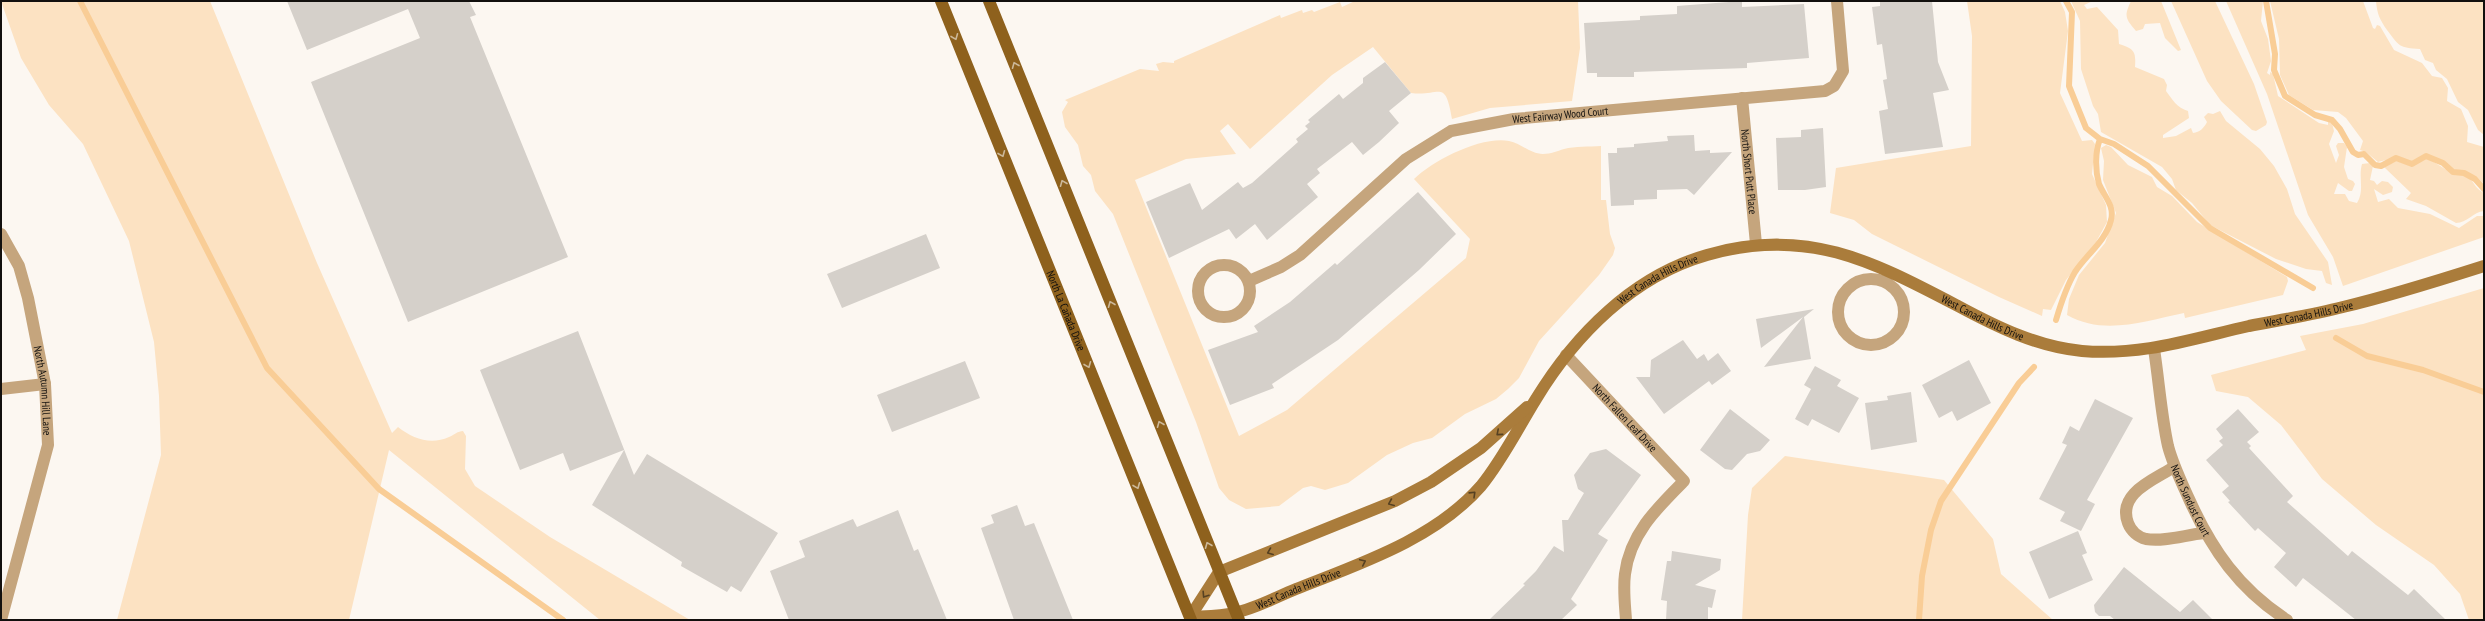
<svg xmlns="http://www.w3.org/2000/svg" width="2485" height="621" viewBox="0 0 2485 621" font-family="'PT Sans Narrow',sans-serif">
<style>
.green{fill:#fce2c2}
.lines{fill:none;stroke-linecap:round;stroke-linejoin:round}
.stream{stroke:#f9cd96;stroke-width:6}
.building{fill:#d5d0ca}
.street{stroke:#c5a57d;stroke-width:12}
.secondary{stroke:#aa7c3b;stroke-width:12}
.primary{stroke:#8e611d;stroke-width:12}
.oneway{stroke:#ccb899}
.oneway2{stroke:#564122}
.labels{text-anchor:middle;stroke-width:4;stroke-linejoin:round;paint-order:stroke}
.street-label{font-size:11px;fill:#12100e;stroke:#fff}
</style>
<rect width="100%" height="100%" fill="#fcf7f1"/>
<path class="green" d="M1 1H210L317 263 392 433 398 427C413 439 431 445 449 437 454 435 458 431 463 431L466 436 465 469 475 486 550 537 690 620H600L389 450 349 620H117L161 455 159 396 154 342 129 241 83 144 49 105 21 58Z
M1355 1H1578L1580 48 1572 101 1490 108 1452 119C1445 77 1440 97 1411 93L1373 47 1332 75 1250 149 1228 124 1220 131 1236 154 1186 159 1135 180 1239 436 1287 410 1466 258 1470 239 1414 179C1434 160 1481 136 1509 141 1521 143 1530 154 1543 154 1551 154 1557 151 1564 149 1575 146 1589 147 1601 146V200H1606L1610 234 1615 248 1613 255 1599 275 1539 341 1519 378 1508 389 1496 399 1465 414 1432 438 1413 443 1387 455 1348 483 1325 490 1311 486 1303 488 1279 506 1246 509 1229 500 1219 488 1196 422 1113 214 1095 191 1091 175 1083 166 1078 145 1065 127 1062 112 1068 102 1065 100 1140 69 1159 71 1156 64 1163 62 1174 63V61L1280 15 1281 18 1302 10 1303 13 1312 10 1314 12 1340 2 1342 7Z
M1967 1H2060L2065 12 2068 31 2060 93 2082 141 2092 140 2095 144 2092 174 2106 205 2107 222 2096 242 2066 280 2051 310 2043 309 2042 316 1999 297 1872 234 1854 220 1830 213 1836 168 1971 146 1972 36Z
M2071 1H2093L2084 5 2087 9 2097 7 2118 30 2119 44C2135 49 2136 52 2135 67L2164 79 2167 85 2166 91C2172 99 2177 108 2188 111L2189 118 2163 135V138L2176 136 2191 128 2193 133C2200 132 2204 128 2207 122L2204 117 2208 113 2213 114 2220 111 2226 121 2260 149 2274 166 2287 189 2295 214 2328 262 2332 285 2326 283 2322 271 2306 269 2276 259 2210 225 2192 203 2176 190 2172 179 2162 167 2101 132 2098 114 2093 106 2081 69 2080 21Z
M2131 1H2161L2181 50 2178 51 2165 38 2160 23 2145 24 2143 29 2136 31C2125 18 2124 16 2131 1Z
M2171 1H2215L2254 84 2267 122 2266 125 2256 131 2252 130 2221 101 2207 81Z
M2226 1H2263L2261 21 2268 39 2271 61 2267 73 2270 75V72L2273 74 2278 96 2319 123 2328 125V120L2332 123 2334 131 2329 144 2336 163 2339 155 2336 146 2338 143H2344L2347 147 2344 167 2348 179 2353 181 2355 184 2352 191H2349L2338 183 2334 194H2345L2349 201 2357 203C2365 190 2358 178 2362 164L2370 163 2373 166 2370 180 2374 181 2377 185 2382 181 2388 182 2393 187 2392 192 2383 195 2374 189 2378 202 2389 199 2398 208 2430 214 2459 228 2477 216H2484V237L2343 286 2333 257 2308 215 2267 94Z
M2270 1H2363L2373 28 2375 29 2377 25 2380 26 2394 50 2422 63 2432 76 2442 78 2448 88 2447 101 2461 109 2468 126 2467 142 2484 147V184L2476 176 2452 170 2431 157 2422 156 2411 162 2398 157 2378 162 2366 152 2360 150 2363 141 2346 118 2338 112 2313 110 2289 95 2280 75 2279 39Z
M2376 1H2484V135L2478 130 2468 110 2458 102 2447 79 2436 70 2433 63 2425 60 2420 49C2399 48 2399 46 2387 30 2380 20 2377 14 2376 1Z
M2106 145 2111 147 2128 165 2152 177 2157 187 2172 196 2197 222 2287 277 2288 281 2283 295 2185 318 2184 313C2145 321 2104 336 2067 315L2069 299 2079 275 2105 243 2116 213 2103 180 2104 161 2101 148Z
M2424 158C2436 161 2441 168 2451 172 2456 174 2462 173 2467 176 2474 181 2475 189 2484 193V211C2473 212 2467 223 2456 223L2426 206 2406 199 2411 193 2384 167 2397 161 2411 166Z
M2484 288V620H2469L2460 594 2434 565 2376 525 2322 479 2281 425 2248 397 2216 391 2211 375 2306 350 2300 336 2363 324Z
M1785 456 1944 480 1993 539 2001 574 2053 620H1742L1748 515 1752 488Z"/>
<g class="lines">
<path class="stream" d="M80 1 267 368 379 489 563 620
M2066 1 2072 12 2069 86 2086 128 2100 139 2114 144 2148 166 2210 228 2313 288
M2266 1 2275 54 2274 70 2285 96 2315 115 2332 120 2340 129 2353 152 2358 155 2364 154 2375 165 2381 166 2396 158 2412 164 2426 156 2443 163 2453 172 2464 173 2475 179 2484 189
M2056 320C2061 303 2066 287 2075 272 2086 255 2106 241 2111 220 2115 206 2104 196 2099 184 2095 170 2095 152 2100 139
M2336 338 2367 356 2423 370 2484 392
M1919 620 1922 576 1931 530 1941 501 2019 383 2034 367"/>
</g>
<path class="building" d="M287 1H469L476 15 470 17 568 257 408 322 311 82 420 38 408 9 307 50Z
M1742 1V7L1804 4 1809 58 1747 63V68L1634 72V77H1597V73H1587L1584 23 1640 20V16L1677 14V6Z
M1880 1H1932L1938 62 1949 90 1933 93 1943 147 1885 154 1879 111 1888 109 1883 80 1887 79 1882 44 1877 45 1872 7 1880 6Z
M1385 62 1411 93 1389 111 1399 123 1379 142 1363 155 1352 142 1317 169 1320 173 1307 184 1318 197 1267 240 1255 224 1236 239 1229 229 1169 258 1146 202 1190 183 1202 210 1238 182 1243 188 1252 183 1298 142 1296 139 1308 129 1305 126 1310 122 1308 120 1339 94 1343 99 1363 83V78Z
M1823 128 1826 187 1805 190H1778L1776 138 1801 137V130Z
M1694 135 1695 151 1710 150V153L1732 152 1694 195 1687 189 1657 190V199L1634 200V205L1611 206 1608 153H1617V148L1634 147V144L1668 141 1667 136Z
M1418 192 1456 234 1419 270 1338 340 1272 384 1274 388 1230 405 1208 350 1258 332 1254 326 1290 302 1335 263 1337 265Z
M926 234 940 268 842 308 827 274Z
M1814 309 1804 317 1811 359 1764 367 1803 317 1761 348 1756 319Z
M578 331 634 475 647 454 778 533 741 592 731 586 727 592 681 566 682 562 592 505 624 450 570 471 563 453 520 470 480 370Z
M1683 340 1697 359 1704 354 1708 361 1718 353 1731 371 1712 385 1709 381 1664 414 1636 377H1650L1651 360Z
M1969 360 1991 403 1957 421 1952 411 1939 418 1922 385Z
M965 361 980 398 892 432 877 395Z
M1815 366 1841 380 1837 386 1859 398 1839 433 1812 419 1808 426 1795 419 1811 389 1804 385Z
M1911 392 1917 442 1871 450 1865 403 1888 400 1887 396Z
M2095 399 2133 418 2087 500 2095 504 2081 531 2060 521 2065 512 2039 499 2067 445 2062 443 2070 426 2079 431Z
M1730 409 1770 440 1760 451 1747 454 1732 470 1725 469 1700 450Z
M2238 409 2259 432 2247 442 2251 446 2249 448 2293 496 2287 502 2348 556 2352 551 2408 595 2414 589 2446 620H2356L2303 578 2296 587 2274 567 2286 553 2258 528 2255 531 2228 502 2230 501 2222 492 2229 486 2206 460 2223 445 2219 441 2223 438 2216 429Z
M1606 449 1641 475 1598 534 1608 540 1571 599 1577 605 1561 620H1489L1525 585 1523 584 1536 571 1554 546 1564 552 1562 520H1568L1584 493 1578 489 1574 475 1590 453Z
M1017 505 1025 526 1034 523 1073 620H1014L981 528 994 523 991 515Z
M898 510 914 551 918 549 947 620H789L770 571 805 557 799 541 853 519 857 527Z
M2078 531 2087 553 2082 555 2093 580 2049 599 2029 552Z
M1672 551 1721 559 1720 570 1695 585 1716 590 1712 608 1708 607V620H1666L1667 601 1661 600 1667 561H1671Z
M2124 567 2180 612 2193 600 2213 620H2115L2110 616H2099L2095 612 2094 605Z"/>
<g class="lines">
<g class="street">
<path id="s1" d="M1742 98 1756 244"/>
<path id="s2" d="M1 234 19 266 28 298 45 384 48 445 1 620"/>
<circle cx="1224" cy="291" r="26"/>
<circle cx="1871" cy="312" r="33"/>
<path id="s3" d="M1249 281 1281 267 1300 255 1406 159 1451 131 1514 119 1825 91 1834 86 1843 71 1837 1"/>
<path id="s4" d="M2154 349C2159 381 2161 414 2168 446 2173 465 2181 481 2189 499 2212 550 2239 589 2287 620"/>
<path id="s5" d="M1566 355 1684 481C1657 508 1630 534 1625 574 1623 589 1625 605 1626 620"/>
<path d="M1 389 45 384"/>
<path d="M2174 467C2154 480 2117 493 2128 523 2131 531 2138 537 2146 539 2164 542 2185 535 2204 533"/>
</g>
<g class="secondary">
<path id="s6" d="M1190 617C1205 616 1220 616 1234 613 1255 609 1276 597 1296 589 1359 564 1435 539 1481 486 1503 459 1518 428 1536 399 1575 335 1633 276 1707 255 1806 226 1872 261 1958 306 1997 327 2038 347 2082 351 2142 356 2191 339 2249 326 2280 320 2312 315 2343 307 2390 296 2437 281 2484 266"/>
<path d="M1190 617 1219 572 1395 501 1431 482 1481 448 1527 407"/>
</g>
<g class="primary">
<path id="s7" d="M941 1 1191 620"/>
<path d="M989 1 1239 620"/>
</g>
</g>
<defs><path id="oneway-chevron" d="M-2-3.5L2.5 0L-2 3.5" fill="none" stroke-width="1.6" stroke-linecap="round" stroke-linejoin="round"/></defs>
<g class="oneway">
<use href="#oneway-chevron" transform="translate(955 37) rotate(68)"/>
<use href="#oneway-chevron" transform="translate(1015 65) rotate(-112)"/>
<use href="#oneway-chevron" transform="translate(1002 154) rotate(68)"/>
<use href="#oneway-chevron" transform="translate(1063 183) rotate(-112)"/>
<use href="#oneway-chevron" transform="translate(1111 304) rotate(-112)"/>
<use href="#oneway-chevron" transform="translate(1088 365) rotate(68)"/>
<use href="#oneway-chevron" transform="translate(1160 424) rotate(-112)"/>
<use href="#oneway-chevron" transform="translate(1137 486) rotate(68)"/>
<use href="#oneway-chevron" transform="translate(1208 545) rotate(-112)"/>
</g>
<g class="oneway2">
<use href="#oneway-chevron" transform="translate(1499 433) rotate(139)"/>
<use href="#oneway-chevron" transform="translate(1473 494) rotate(-44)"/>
<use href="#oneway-chevron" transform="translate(1391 503) rotate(157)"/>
<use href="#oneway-chevron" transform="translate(1270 552) rotate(158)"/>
<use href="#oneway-chevron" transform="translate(1363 562) rotate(-25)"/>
<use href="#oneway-chevron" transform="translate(1205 595) rotate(123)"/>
</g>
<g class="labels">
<g class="street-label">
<text dy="4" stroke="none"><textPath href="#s3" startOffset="364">West Fairway Wood Court</textPath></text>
<text dy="4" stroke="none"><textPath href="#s1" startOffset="74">North Short Putt Place</textPath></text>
<text dy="4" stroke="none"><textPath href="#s6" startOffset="601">West Canada Hills Drive</textPath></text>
<text dy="4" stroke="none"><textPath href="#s7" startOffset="334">North La Cañada Drive</textPath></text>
<text dy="4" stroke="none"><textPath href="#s6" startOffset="1284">West Canada Hills Drive</textPath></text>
<text dy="4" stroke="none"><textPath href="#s6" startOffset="948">West Canada Hills Drive</textPath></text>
<text dy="4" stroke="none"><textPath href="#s2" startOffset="164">North Autumn Hill Lane</textPath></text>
<text dy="4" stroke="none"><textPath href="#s5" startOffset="86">North Fallen Leaf Drive</textPath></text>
<text dy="4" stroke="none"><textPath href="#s4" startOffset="157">North Sundust Court</textPath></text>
<text dy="4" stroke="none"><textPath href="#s6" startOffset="113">West Canada Hills Drive</textPath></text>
</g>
</g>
<rect width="2485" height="621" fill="none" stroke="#12100e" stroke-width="4"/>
</svg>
